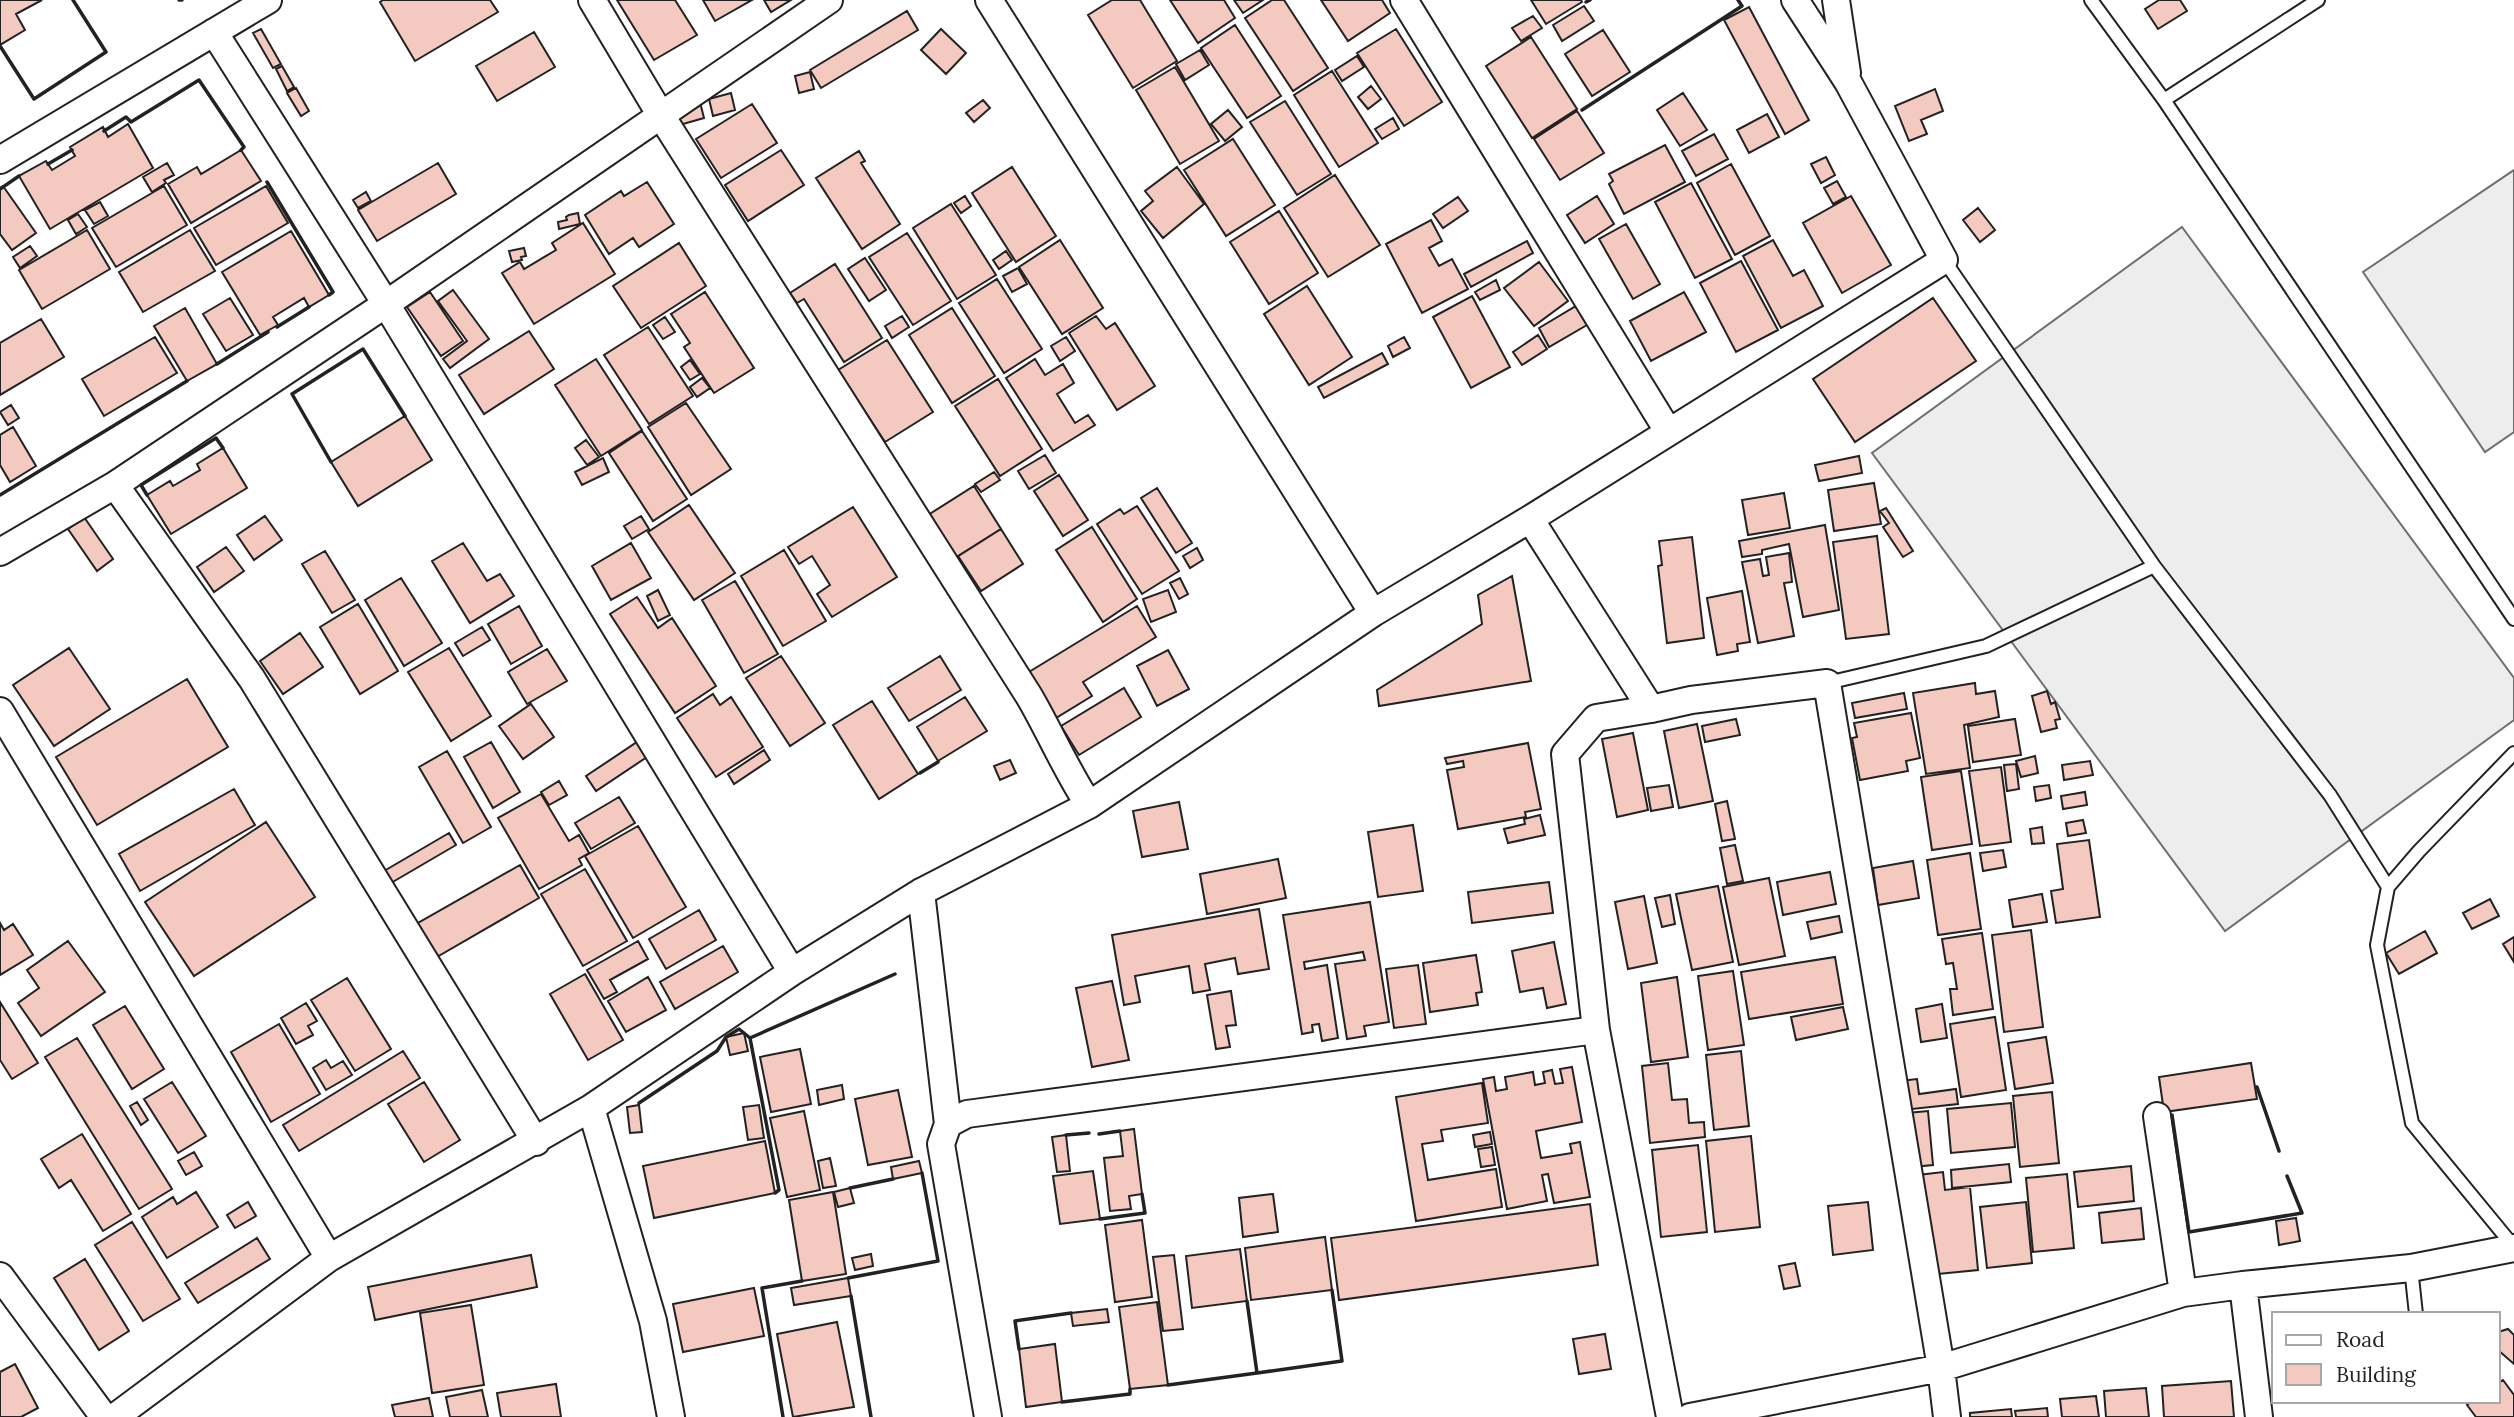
<svg xmlns="http://www.w3.org/2000/svg" width="2514" height="1417" viewBox="0 0 2514 1417" font-family="Lora,serif">
<style>
.parking{fill:#ededed;stroke:#6f6f6f;stroke-width:2}
.building{fill:#f3c9c0;stroke:#222;stroke-width:2}
.lines{fill:none;stroke-linecap:round;stroke-linejoin:round}
.lane-casing{stroke:#222;stroke-width:16}
.street-casing{stroke:#222;stroke-width:30}
.lane{stroke:#fff;stroke-width:12}
.street{stroke:#fff;stroke-width:26}
.wall{stroke:#222;stroke-width:3.5}
</style>
<rect width="100%" height="100%" fill="#fff"/>
<path class="parking" d="M2514 170V432L2485 452 2363 272Z
M2182 227 2514 678V720L2225 931 1872 453Z"/>
<path class="building" d="M0 0H42L16 14 25 30 0 45Z
M383 0H490L498 12 415 61 380 2Z
M617 0H675L697 35 654 60Z
M703 0H752L715 21Z
M764 0H791L771 12Z
M1112 0H1140L1177 61 1133 88 1088 15Z
M1170 0H1224L1235 18 1198 43Z
M1234 0H1263L1243 13Z
M1272 0H1284L1328 68 1293 91 1245 18Z
M1321 0H1382L1390 13 1348 41Z
M1531 0H1581L1582 2 1546 24Z
M2159 0H2180L2187 11 2158 29 2145 9Z
M1584 6 1594 21 1562 41 1553 25Z
M1749 7 1809 120 1785 134 1724 20Z
M907 11 918 30 821 88 810 70Z
M1533 16 1542 28 1521 41 1512 28Z
M1235 25 1281 96 1247 118 1201 48Z
M261 29 281 64 273 68 253 33Z
M941 29 966 53 946 74 921 50Z
M1396 29 1442 102 1404 126 1357 53Z
M1603 30 1630 72 1592 96 1565 54Z
M534 32 555 67 497 101 476 66Z
M1531 37 1577 109 1532 138 1486 66Z
M1200 50 1209 65 1185 80 1176 64Z
M1357 56 1364 67 1342 81 1335 70Z
M282 66 294 87 287 91 276 69Z
M1175 67 1219 141 1180 164 1136 90Z
M1332 71 1378 143 1339 167 1294 95Z
M810 72 814 89 799 93 795 76Z
M1371 86 1381 99 1368 109 1358 97Z
M296 88 309 111 301 116 287 93Z
M1935 89 1943 111 1921 120 1927 134 1909 141 1895 106Z
M731 93 735 110 713 116 709 99Z
M1683 93 1707 130 1680 146 1657 110Z
M983 100 990 108 974 122 966 113Z
M1285 101 1331 174 1297 195 1250 122Z
M700 102 704 118 676 126 672 110Z
M752 104 777 143 721 178 696 139Z
M1228 110 1242 127 1225 141 1211 124Z
M1577 111 1604 153 1560 180 1534 139Z
M1767 114 1779 137 1749 153 1737 130Z
M1393 118 1399 129 1382 139 1375 129Z
M128 124 153 168 50 229 19 176 46 161 52 170 75 156 70 147 103 127 108 137Z
M1714 134 1728 159 1696 176 1682 151Z
M1233 139 1275 205 1226 236 1184 170Z
M1665 145 1685 182 1624 214 1609 184 1613 181 1609 174Z
M241 150 261 181 191 223 168 184 197 167 201 174Z
M781 150 804 185 748 221 725 185Z
M859 151 865 161 861 163 900 224 862 249 816 178Z
M1826 157 1835 175 1821 183 1811 164Z
M167 163 174 175 164 180 166 183 152 192 143 177Z
M438 163 456 194 377 241 358 210Z
M1731 164 1770 236 1735 255 1697 183Z
M1012 167 1056 236 1016 262 972 193Z
M1177 167 1204 204 1163 238 1141 211 1153 201 1145 191Z
M1335 175 1380 245 1328 277 1284 208Z
M1837 181 1846 197 1833 204 1824 188Z
M647 182 674 224 639 247 633 238 609 254 585 215 621 191 624 196Z
M1691 183 1732 259 1695 278 1655 202Z
M3 186 36 233 12 250 0 234V188Z
M164 186 187 225 116 267 92 228Z
M266 186 288 223 216 265 194 228Z
M366 192 371 201 358 208 353 200Z
M965 196 971 206 961 213 954 203Z
M1597 196 1614 224 1585 243 1567 215Z
M1851 196 1891 265 1842 293 1803 223Z
M1458 197 1468 211 1443 228 1433 214Z
M100 202 108 216 94 224 85 210Z
M951 204 996 275 957 299 913 228Z
M1978 208 1995 230 1980 242 1963 220Z
M1279 211 1318 273 1269 304 1230 242Z
M578 213 580 224 559 229 558 222 567 220 566 217 569 215Z
M78 214 87 227 76 234 68 220Z
M1431 220 1442 241 1429 248 1439 266 1452 259 1468 289 1422 313 1386 244Z
M583 223 615 274 534 324 502 273 520 262 524 269 556 250 552 243Z
M1626 224 1660 284 1633 299 1599 239Z
M87 230 110 269 42 309 19 270Z
M190 230 215 271 143 312 119 272Z
M291 231 329 295 309 307 304 298 273 317 278 325 260 335 222 272Z
M907 233 951 301 913 325 869 257Z
M1060 240 1103 308 1062 334 1019 267Z
M1773 240 1793 276 1804 270 1823 306 1781 328 1743 256Z
M1527 241 1533 253 1471 287 1464 274Z
M679 243 706 286 641 328 613 286Z
M30 246 37 256 20 268 13 257Z
M524 248 526 256 521 257 522 260 512 262 509 251Z
M1006 251 1012 260 999 269 993 260Z
M865 258 886 290 869 301 848 269Z
M1741 261 1778 330 1736 352 1700 283Z
M1539 262 1568 301 1534 326 1504 288Z
M835 264 882 338 844 362 804 299 797 303 790 293Z
M1018 268 1027 284 1012 292 1003 276Z
M997 279 1042 349 1004 373 959 303Z
M1496 280 1500 290 1480 300 1475 292Z
M1307 286 1352 357 1309 385 1264 314Z
M453 290 489 339 450 368 443 359 467 341 438 301Z
M430 292 463 341 441 356 407 307Z
M705 292 754 368 714 393 684 347 690 343 671 314Z
M1684 292 1706 332 1651 361 1630 321Z
M1472 296 1510 367 1471 388 1433 317Z
M230 298 253 335 226 351 203 314Z
M1933 298 1976 361 1855 442 1813 379Z
M1576 306 1587 325 1549 347 1539 328Z
M185 308 217 364 187 381 154 326Z
M952 308 995 376 952 403 909 335Z
M902 316 909 327 892 338 885 326Z
M1096 316 1106 329 1115 323 1155 386 1117 410 1069 333Z
M665 317 675 332 663 339 653 325Z
M41 319 64 357 0 395V343Z
M648 327 693 396 649 424 604 355Z
M529 331 554 369 484 414 459 375Z
M1538 335 1547 349 1522 365 1513 352Z
M155 337 177 373 104 416 82 379Z
M1066 337 1075 351 1060 361 1051 346Z
M1404 337 1410 348 1393 357 1388 346Z
M887 340 933 412 885 442 838 370Z
M1382 353 1388 364 1324 398 1318 387Z
M596 359 642 430 601 456 555 385Z
M1035 359 1045 375 1063 364 1074 383 1057 394 1075 423 1088 415 1095 425 1053 451 1006 378Z
M690 360 700 374 690 380 681 367Z
M702 378 710 388 697 397 690 387Z
M998 379 1042 449 1000 476 955 406Z
M686 403 731 469 691 495 648 427Z
M11 405 19 418 8 425 0 412Z
M405 416 432 460 358 506 331 462Z
M13 427 36 466 10 482 0 465V435Z
M642 431 687 499 653 521 609 453Z
M586 440 599 457 587 465 575 448Z
M223 448 247 488 171 534 147 495 170 481 173 486 200 470 197 464Z
M1045 455 1056 473 1029 489 1018 471Z
M1859 456 1862 473 1819 481 1815 465Z
M603 458 609 472 582 485 575 472Z
M994 472 1000 480 981 492 975 484Z
M1059 475 1088 520 1063 536 1034 491Z
M1874 483 1881 524 1834 531 1828 490Z
M974 486 1001 529 955 558 928 515Z
M1157 488 1192 543 1176 553 1141 498Z
M1784 493 1790 528 1748 535 1742 500Z
M689 505 735 573 694 600 648 532Z
M1137 506 1179 571 1142 594 1097 524 1120 509 1124 514Z
M853 507 897 577 832 617 817 594 830 585 812 556 799 564 788 547Z
M1886 508 1913 551 1903 557 1883 527 1889 523 1880 511Z
M265 516 282 540 254 560 237 535Z
M641 516 649 529 632 539 624 526Z
M84 517 113 559 97 571 68 529Z
M1825 525 1839 610 1803 617 1789 544 1762 550V554L1742 557 1739 541Z
M1092 527 1137 599 1103 622 1056 550Z
M1001 529 1023 564 981 591 958 556Z
M1877 536 1889 634 1846 639 1833 542Z
M1692 537 1704 638 1667 643 1658 566 1662 565 1659 541Z
M463 543 487 581 500 574 514 596 470 623 432 561Z
M631 543 651 578 611 600 592 566Z
M226 547 244 571 214 592 197 567Z
M1197 548 1203 560 1190 568 1183 556Z
M784 550 826 621 783 646 741 576Z
M325 551 355 600 332 613 302 564Z
M1789 553 1792 582 1784 583 1794 636 1758 643 1742 562 1760 559 1763 576 1769 575 1766 557Z
M1512 576 1531 681 1379 706 1377 690 1482 624 1478 595Z
M401 578 442 643 404 666 365 600Z
M1180 578 1188 594 1179 599 1170 583Z
M735 581 778 654 744 673 702 600Z
M658 590 670 615 658 621 647 596Z
M1168 590 1176 612 1151 622 1143 599Z
M1742 591 1750 642 1737 644 1738 651 1717 655 1707 598Z
M637 597 658 628 672 618 716 686 675 713 610 614Z
M358 604 398 671 360 694 320 627Z
M519 606 542 646 511 664 488 624Z
M1137 606 1156 637 1083 682 1092 696 1051 721 1024 675Z
M482 627 490 640 463 656 455 643Z
M300 633 323 667 283 694 260 661Z
M69 648 110 709 54 746 13 685Z
M449 648 491 716 451 741 408 672Z
M547 649 567 681 527 704 508 672Z
M1168 650 1189 689 1157 706 1137 666Z
M781 656 825 723 790 746 746 678Z
M940 656 961 690 909 721 888 688Z
M187 679 228 747 97 825 56 757Z
M1975 683 1976 694 1995 691 1999 717 1964 725 1970 768 1926 774 1913 693Z
M1124 688 1141 717 1079 755 1061 726Z
M2047 691 2051 704 2055 702 2060 719 2055 720 2057 728 2041 732 2032 696Z
M1904 693 1907 709 1855 718 1852 703Z
M713 694 720 705 731 697 763 747 716 777 677 718Z
M965 697 987 731 938 761 917 727Z
M872 701 918 774 879 799 833 725Z
M531 704 554 737 523 759 499 726Z
M1911 713 1920 758 1906 761 1908 771 1860 780 1852 738 1857 737 1854 723Z
M1736 719 1740 735 1705 742 1702 726Z
M2015 719 2021 755 1973 762 1968 726Z
M1697 724 1713 801 1679 808 1664 731Z
M1633 733 1648 810 1617 817 1602 739Z
M491 742 520 792 493 808 464 757Z
M637 742 647 757 596 791 586 776Z
M1528 743 1541 809 1525 812 1526 817 1458 829 1447 770 1464 767 1463 761 1447 764 1445 758Z
M764 750 770 760 734 784 728 774Z
M447 751 491 827 463 843 419 767Z
M2035 756 2038 773 2021 777 2016 761Z
M1010 760 1016 773 1000 780 994 766Z
M2090 761 2093 775 2064 780 2062 765Z
M2016 764 2019 789 2007 791 2004 765Z
M2001 767 2011 842 1980 846 1969 771Z
M1961 771 1972 844 1932 850 1921 777Z
M559 781 567 795 549 805 541 792Z
M1669 785 1673 807 1651 811 1647 788Z
M2049 785 2051 798 2036 801 2034 787Z
M234 789 255 825 140 891 119 854Z
M2085 792 2087 805 2063 809 2061 796Z
M541 794 569 841 579 835 589 853 579 859 582 865 539 889 498 818Z
M619 797 635 823 591 849 575 823Z
M1727 801 1735 839 1722 841 1715 804Z
M1179 802 1188 849 1142 857 1133 811Z
M1540 815 1545 835 1508 843 1504 829 1525 824 1524 819Z
M2083 820 2086 833 2068 836 2066 823Z
M266 822 315 897 194 976 145 902Z
M1413 825 1423 891 1378 897 1368 832Z
M638 826 686 907 633 938 585 856Z
M2042 827 2044 843 2032 844 2030 829Z
M449 833 456 845 391 883 384 871Z
M2089 840 2100 917 2056 923 2051 891 2063 889 2057 844Z
M1735 845 1743 881 1727 884 1720 848Z
M2003 850 2006 867 1983 871 1980 853Z
M1970 853 1981 929 1938 935 1927 860Z
M1278 859 1286 898 1207 914 1200 874Z
M1913 861 1919 898 1878 905 1873 868Z
M520 865 539 898 430 961 411 927Z
M585 869 627 941 583 966 541 894Z
M1830 872 1836 904 1783 915 1777 882Z
M1769 878 1785 956 1739 965 1723 887Z
M1549 882 1553 913 1472 923 1468 892Z
M1718 886 1733 962 1692 970 1676 894Z
M2042 894 2047 922 2013 927 2009 900Z
M1670 895 1675 924 1662 927 1655 898Z
M1644 896 1657 963 1628 969 1615 902Z
M2490 899 2499 916 2472 929 2463 913Z
M1370 902 1389 1022 1364 1026 1366 1036 1347 1039 1335 964 1365 960 1363 952 1304 962 1305 969 1327 965 1338 1038 1322 1041 1319 1024 1312 1025 1313 1032 1302 1034 1283 915Z
M1259 909 1269 969 1238 974 1235 958 1205 964 1210 990 1193 993 1189 966 1135 976 1140 1002 1124 1005 1112 935Z
M699 910 716 940 666 969 649 939Z
M1839 916 1842 932 1811 939 1807 922Z
M0 923 4 930 13 924 33 955 0 975Z
M2031 930 2043 1027 2004 1032 1992 935Z
M2425 931 2437 953 2399 974 2386 953Z
M1982 933 1993 1009 1953 1015 1950 989H1957L1953 963 1946 964 1942 939Z
M2514 937V962L2503 944Z
M68 941 105 992 41 1036 18 1003 39 988 27 970Z
M638 941 648 959 610 980 617 992 604 999 587 970Z
M1554 942 1566 1004 1547 1008 1543 988 1520 992 1512 951Z
M723 946 738 972 675 1009 660 982Z
M1476 955 1482 992 1476 993 1478 1005 1430 1012 1423 963Z
M1835 957 1843 1004 1749 1019 1741 972Z
M1418 965 1426 1024 1394 1028 1386 969Z
M1733 971 1744 1045 1708 1050 1698 976Z
M585 974 623 1040 588 1060 550 994Z
M648 977 666 1010 626 1032 608 1001Z
M1677 977 1688 1057 1651 1062 1641 983Z
M347 978 391 1049 355 1071 311 1000Z
M1112 981 1129 1060 1092 1067 1076 988Z
M1231 991 1236 1025 1226 1026 1230 1047 1216 1049 1207 995Z
M0 1002 38 1063 12 1079 0 1060Z
M306 1003 317 1021 308 1026 313 1035 296 1044 281 1018Z
M1942 1004 1947 1038 1921 1042 1916 1009Z
M125 1006 164 1069 132 1089 93 1025Z
M1843 1007 1848 1029 1796 1040 1791 1017Z
M1995 1017 2006 1090 1961 1097 1950 1024Z
M279 1024 320 1094 271 1122 231 1052Z
M744 1033 748 1051 730 1055 726 1037Z
M2046 1037 2053 1083 2015 1089 2008 1043Z
M77 1038 172 1189 139 1209 45 1057Z
M800 1049 811 1104 771 1112 760 1057Z
M403 1051 420 1078 299 1151 283 1125Z
M1741 1051 1749 1126 1714 1130 1706 1055Z
M326 1060 331 1068 343 1061 352 1075 326 1090 313 1068Z
M1668 1063 1672 1100 1687 1099 1689 1123 1704 1122 1705 1137 1650 1143 1642 1066Z
M2251 1063 2257 1099 2164 1112 2159 1077Z
M1572 1067 1582 1122 1536 1131 1541 1158 1572 1153 1570 1144 1580 1142 1590 1197 1554 1203 1548 1174 1542 1175 1547 1201 1507 1209 1483 1079 1494 1077 1496 1091 1507 1089 1505 1077 1533 1072 1535 1085 1545 1083 1543 1072 1552 1070 1555 1084 1563 1083 1560 1069Z
M1917 1079 1919 1094 1956 1089 1958 1104 1903 1110 1900 1081Z
M172 1082 206 1136 178 1153 144 1099Z
M424 1082 460 1140 424 1162 388 1104Z
M1482 1083 1488 1123 1441 1130 1443 1141 1422 1144 1428 1180 1496 1169 1502 1207 1416 1221 1396 1097Z
M842 1085 844 1099 819 1105 817 1090Z
M898 1090 912 1157 868 1165 855 1099Z
M2052 1092 2059 1163 2020 1167 2013 1096Z
M137 1102 148 1120 141 1125 130 1106Z
M2011 1103 2015 1147 1951 1153 1947 1109Z
M639 1105 642 1132 630 1133 627 1107Z
M759 1105 764 1138 748 1140 743 1107Z
M804 1111 820 1190 787 1197 770 1118Z
M1928 1111 1933 1165 1913 1167 1907 1113Z
M1134 1129 1142 1194 1129 1196 1131 1209 1110 1211 1104 1158 1123 1156 1120 1131Z
M1490 1132 1492 1144 1475 1147 1473 1135Z
M82 1134 131 1214 103 1231 71 1180 59 1188 41 1159Z
M1066 1135 1070 1171 1057 1172 1052 1137Z
M1751 1136 1760 1227 1715 1232 1706 1141Z
M765 1141 775 1193 654 1218 643 1166Z
M1698 1145 1707 1232 1661 1237 1652 1150Z
M1492 1147 1495 1165 1481 1167 1478 1149Z
M194 1152 202 1166 186 1175 178 1161Z
M830 1158 836 1186 823 1188 818 1161Z
M919 1161 922 1173 893 1179 891 1167Z
M2009 1164 2011 1182 1952 1188 1951 1170Z
M2131 1166 2134 1201 2078 1207 2074 1172Z
M1093 1171 1100 1219 1060 1224 1053 1176Z
M1943 1172 1945 1190 1970 1187 1978 1270 1928 1275 1918 1175Z
M2067 1174 2074 1248 2033 1252 2026 1178Z
M850 1188 854 1203 838 1207 834 1192Z
M196 1192 218 1227 167 1258 142 1217 173 1197 177 1204Z
M833 1192 846 1274 802 1281 789 1200Z
M1273 1194 1278 1232 1243 1237 1239 1198Z
M248 1202 256 1216 235 1228 227 1215Z
M1868 1202 1873 1250 1833 1255 1828 1206Z
M2026 1202 2032 1263 1987 1268 1980 1207Z
M1590 1204 1598 1265 1339 1300 1331 1238Z
M2141 1208 2144 1239 2102 1243 2099 1213Z
M2296 1218 2300 1241 2279 1245 2276 1221Z
M1142 1220 1152 1297 1115 1302 1105 1225Z
M132 1222 180 1299 143 1321 95 1245Z
M1325 1237 1332 1290 1251 1300 1245 1248Z
M257 1238 270 1259 198 1303 185 1283Z
M1240 1249 1247 1301 1192 1308 1186 1256Z
M871 1254 873 1266 855 1270 852 1258Z
M531 1255 537 1287 375 1320 368 1287Z
M1174 1255 1183 1329 1163 1331 1153 1257Z
M85 1259 129 1331 99 1350 54 1278Z
M1795 1263 1800 1286 1784 1289 1779 1266Z
M848 1278 851 1296 794 1305 791 1288Z
M754 1288 764 1336 683 1352 673 1304Z
M1157 1302 1168 1385 1130 1389 1119 1307Z
M471 1305 484 1385 432 1393 420 1313Z
M1107 1309 1109 1322 1073 1326 1071 1313Z
M837 1322 854 1407 793 1417 777 1334Z
M2508 1329 2514 1335V1364L2498 1350V1332Z
M1605 1334 1611 1369 1579 1374 1573 1339Z
M1055 1344 1062 1402 1026 1407 1019 1349Z
M15 1364 38 1408 21 1417H0V1372Z
M2503 1380 2514 1395V1417H2476L2467 1405 2472 1401H2498V1383Z
M2231 1381 2234 1417H2164L2162 1386Z
M556 1384 561 1417H501L497 1393Z
M2146 1388 2149 1417H2106L2104 1391Z
M482 1390 488 1417H450L446 1397Z
M2096 1396 2099 1417H2062L2060 1399Z
M429 1398 433 1417H395L392 1405Z
M2047 1408 2048 1417H2016L2015 1411Z
M2011 1409 2012 1417H1970V1413Z"/>
<g class="lines">
<defs>
<path id="lane" d="M2091 0 2164 100 2514 619
M2164 100 2318 0
M1944 260 2154 566 2330 795 2388 887 2419 851 2514 753
M1827 683 1986 646 2154 566
M2388 887 2377 945 2412 1123 2514 1247
M2411 1268 2416 1314"/>
<path id="street" d="M592 0 660 114 1029 696C1050 732 1066 770 1089 805
M989 0 1373 613
M1404 0 1668 431
M1836 0 1847 73
M214 32 386 304 792 972
M0 160 268 0
M115 485 252 679 536 1142
M1530 519 1651 709 1691 700 1827 683 1941 1368 1947 1417
M0 552 115 485 386 304 829 0
M1651 709 1596 718 1565 754 1596 1030 1670 1417
M0 711 329 1258
M921 892 948 1124
M591 1108 653 1321 671 1417
M2157 1116 2183 1293
M0 1276 104 1417
M2243 1285 2259 1417
M115 1417 329 1258 591 1108 792 972 921 892 1089 805 1373 613 1530 519 1944 260 1848 82 1795 0
M988 1417 941 1144 948 1124 967 1114 1596 1030
M1690 1417 1941 1368 2183 1293 2243 1285 2411 1268 2514 1248"/>
</defs>
<use href="#lane" class="lane-casing"/>
<use href="#street" class="street-casing"/>
<use href="#lane" class="lane"/>
<use href="#street" class="street"/>
<path class="wall" d="M179 0H182
M1586 2 1590 0
M0 46 34 99 106 52 73 0
M1582 110 1742 6 1738 0
M104 131 126 117 131 122 199 80 244 147 241 150
M48 164 72 150
M267 182 333 292 329 295
M0 189 19 176
M277 327 309 307
M217 364 268 332
M331 462 292 394 363 349 405 416
M0 495 187 381
M147 495 141 485 216 438 223 448
M920 773 938 762
M2257 1087 2279 1151
M639 1103 717 1051 726 1037 739 1029 750 1038
M2172 1115 2189 1232 2302 1213 2287 1176
M1099 1134 1120 1131
M1066 1135 1089 1133
M850 1188 893 1179
M775 1193 779 1190 750 1038 895 974
M1100 1219 1145 1213 1142 1194
M848 1278 938 1261 922 1173
M851 1296 871 1417
M1019 1349 1015 1321 1071 1313
M1257 1373 1342 1361 1332 1290
M1168 1385 1257 1373 1247 1301
M1062 1402 1130 1394V1389
M783 1417 762 1288 802 1281"/>
</g>
<rect x="2272" y="1312" width="228" height="91" fill="#ffffff" stroke="#a7a7a7" stroke-width="2"/>
<rect x="2286" y="1335" width="35" height="10" fill="#ffffff" stroke="#a7a7a7" stroke-width="2"/>
<text x="2336" y="1347" font-size="21" fill="#222222">Road</text>
<rect x="2286" y="1364" width="35" height="21" fill="#f3c9c0" stroke="#a7a7a7" stroke-width="2"/>
<text x="2336" y="1382" font-size="21" fill="#222222">Building</text>
</svg>
